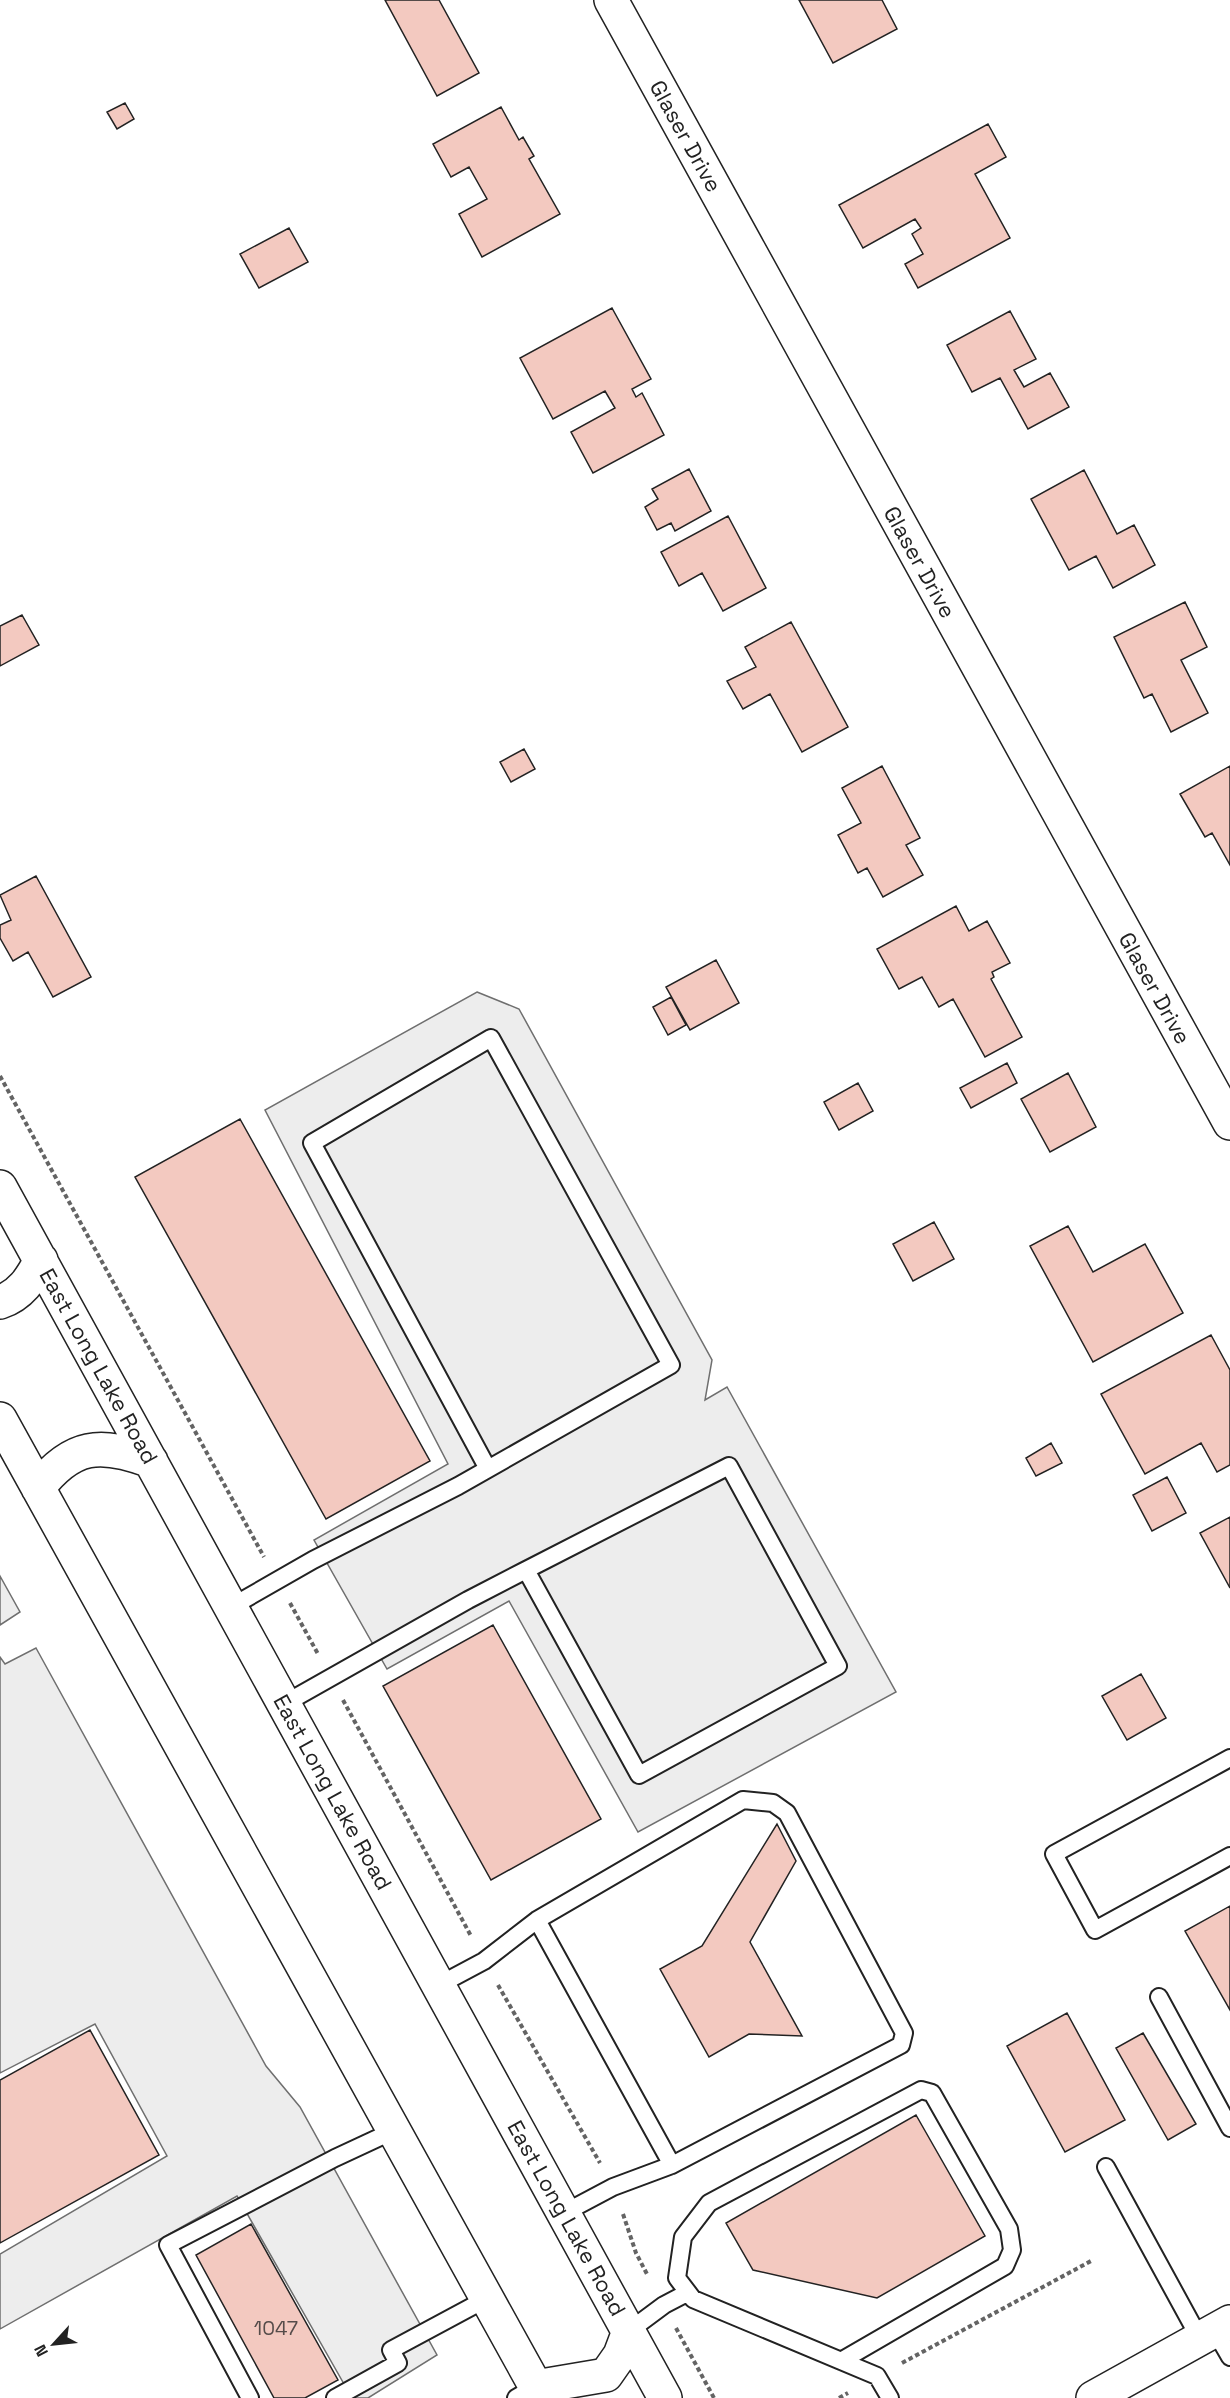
<svg xmlns="http://www.w3.org/2000/svg" width="1230" height="2398" viewBox="0 0 1230 2398" font-family="'Space Grotesk',sans-serif">
<style>
.parking{fill:#ededed;stroke:#6f6f6f;stroke-width:1.5}
.building{fill:#f3c9c0;stroke:#222;stroke-width:1.5}
.lines{fill:none;stroke-linecap:round;stroke-linejoin:round}
.service-casing{stroke:#222;stroke-width:20}
.minor-casing{stroke:#222;stroke-width:36}
.secondary-casing{stroke:#222;stroke-width:36}
.path{stroke:#646464;stroke-width:4;stroke-dasharray:4.5 3;stroke-linecap:butt}
.service{stroke:#fff;stroke-width:16}
.minor{stroke:#fff;stroke-width:33}
.secondary{stroke:#fff;stroke-width:33}
.labels{text-anchor:middle;stroke-width:4.5;stroke-linejoin:round;paint-order:stroke}
.number-label{font-size:20px;fill:#564c4a}
.street-label{font-size:22px;fill:#222;stroke:#fff}
</style>
<rect width="100%" height="100%" fill="#fff"/>
<path class="parking" d="M477 992 519 1009 712 1360 705 1400 727 1387 896 1692 638 1832 509 1601 387 1669 314 1540 448 1464 265 1110Z
M0 1576 20 1612 0 1625Z
M36 1648 266 2066 300 2107 437 2355 368 2398H352L237 2196 0 2329V2254L167 2156 95 2024 0 2073V1657L5 1664Z"/>
<path class="building" d="M385 0H439L479 73 437 96Z
M799 0H882L897 29 833 63Z
M125 103 134 119 117 129 107 112Z
M501 107 519 140 523 137 534 156 529 159 560 214 482 257 459 214 487 199 469 167 451 177 433 144Z
M988 124 1006 157 975 174 1010 238 918 288 905 264 923 254 912 234 921 228 915 219 863 248 839 205Z
M289 228 308 262 259 288 240 254Z
M612 308 651 379 632 389 636 397 642 393 664 435 593 473 571 432 615 408 605 391 553 419 520 358Z
M1010 311 1036 359 1014 370 1024 387 1050 373 1069 407 1028 429 1000 378 972 392 947 345Z
M689 469 711 511 675 531 671 523 657 530 645 507 658 499 652 489Z
M1084 470 1117 534 1134 525 1155 565 1113 588 1096 556 1069 570 1031 499Z
M728 516 766 588 723 611 702 573 679 586 661 552Z
M1185 602 1207 647 1181 660 1208 713 1171 732 1152 694 1144 698 1114 637Z
M22 615 39 645 0 666V626Z
M791 622 848 727 802 752 770 694 743 709 727 681 756 667 745 647Z
M524 749 535 769 511 782 500 762Z
M882 766 920 838 906 845 923 875 883 897 867 868 858 873 838 835 861 823 842 788Z
M1230 766V865L1212 833 1205 837 1180 794Z
M36 876 91 977 53 997 28 952 13 961 0 938V925L11 920 0 895Z
M956 906 969 931 987 921 1010 963 992 972 994 977 991 979 1022 1037 985 1057 953 999 939 1007 922 977 899 989 877 949Z
M716 960 739 1003 690 1030 666 987Z
M671 997 686 1025 668 1035 653 1007Z
M1007 1063 1017 1083 971 1108 960 1088Z
M1068 1073 1096 1127 1050 1152 1021 1099Z
M858 1083 873 1111 839 1130 824 1102Z
M240 1119 430 1461 326 1519 135 1177Z
M934 1222 954 1259 913 1281 893 1244Z
M1068 1226 1093 1272 1145 1244 1183 1313 1093 1362 1030 1246Z
M1211 1335 1230 1370V1465L1217 1472 1201 1443 1145 1474 1101 1394Z
M1051 1443 1062 1463 1036 1476 1026 1458Z
M1167 1477 1186 1513 1152 1531 1133 1495Z
M1230 1517V1588L1200 1533Z
M493 1625 601 1819 491 1880 383 1686Z
M1141 1674 1166 1718 1127 1740 1102 1696Z
M777 1824 796 1861 750 1942 802 2036 749 2034 709 2057 660 1969 702 1946Z
M1230 1906V2010L1185 1931Z
M1067 2013 1125 2120 1065 2152 1007 2046Z
M90 2030 159 2155 0 2243V2080Z
M1143 2033 1196 2124 1168 2140 1116 2048Z
M916 2115 985 2236 877 2298 753 2270 726 2223Z
M251 2224 338 2380 305 2398H274L196 2255Z"/>
<g class="lines">
<defs>
<path id="service" d="M231 1607 313 1560 458 1486 671 1365 491 1038 312 1143 488 1469
M284 1704 468 1600 526 1570 639 1775 838 1666 729 1466 526 1570
M1230 1758 1054 1854 1095 1930 1230 1856
M537 1920 672 2165
M439 1985 484 1961 537 1920 743 1800 773 1803 787 1813 904 2033 901 2045 672 2165 613 2187 564 2213
M1159 1997 1230 2128
M1106 2167 1200 2339
M629 2331 664 2305 687 2293
M1215 2331 1230 2357
M841 2361 1005 2266 1012 2250 1009 2229 932 2093 921 2090 709 2203 683 2237 677 2278 693 2299 877 2376 890 2398
M250 2398 168 2245 335 2158 393 2131
M335 2398 398 2363 391 2350 486 2299
M516 2398 535 2387"/>
<path id="minor" d="M611 0 1230 1123"/>
<path id="secondary" d="M0 1187 665 2398
M0 1302C21 1295 31 1279 41 1260
M0 1419 542 2398
M38 1488C72 1444 100 1442 151 1461
M535 2387 606 2375 620 2355 629 2331
M1093 2398 1230 2322"/>
</defs>
<use href="#service" class="service-casing"/>
<use href="#minor" class="minor-casing"/>
<use href="#secondary" class="secondary-casing"/>
<path class="path" d="M0 1076 264 1557
M290 1603 318 1654
M343 1700 471 1936
M498 1985 600 2163
M623 2214 636 2253 648 2276
M676 2328 714 2398
M902 2363 1091 2261
M839 2398 848 2393"/>
<use href="#service" class="service"/>
<use href="#minor" class="minor"/>
<use href="#secondary" class="secondary"/>
</g>
<g class="labels">
<g class="number-label">
<text x="276" y="2335">1047</text>
</g>
<g class="street-label">
<text transform="translate(686 136) rotate(61)" y="8">Glaser Drive</text>
<text transform="translate(920 562) rotate(61)" y="8">Glaser Drive</text>
<text transform="translate(1155 988) rotate(61)" y="8">Glaser Drive</text>
<text transform="translate(99 1366) rotate(61)" y="8">East Long Lake Road</text>
<text transform="translate(333 1792) rotate(61)" y="8">East Long Lake Road</text>
<text transform="translate(567 2218) rotate(61)" y="8">East Long Lake Road</text>
</g>
</g>
<g transform="translate(54 2344) rotate(243)" stroke="#ffffff" stroke-width="4.5" paint-order="stroke">
<path d="M0-4.5L10 22L0 15L-10 22Z" fill="#222222"/>
<text y="-9" font-size="16" font-weight="bold" text-anchor="middle" fill="#222222">N</text>
</g>
</svg>
